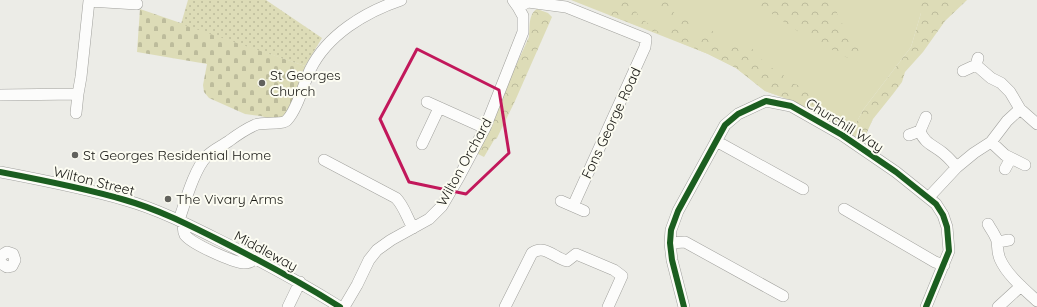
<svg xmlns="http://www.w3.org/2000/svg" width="1037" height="307" viewBox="0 0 1037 307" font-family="Quicksand,sans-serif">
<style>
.grass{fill:#dddcb7}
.forest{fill:url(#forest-crowns)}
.cemetery{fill:url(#cemetery-stones)}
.garden{fill:url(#garden-dots)}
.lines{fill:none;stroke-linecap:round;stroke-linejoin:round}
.minor-casing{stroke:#a1a19d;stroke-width:12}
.minor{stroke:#fcfcfb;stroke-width:11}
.cycleway-casing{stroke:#fcfcf2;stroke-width:8}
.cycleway{stroke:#1b5e20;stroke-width:6}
.marked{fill:none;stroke:#c2185b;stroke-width:3;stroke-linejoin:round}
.poi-dot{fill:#62625d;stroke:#fcfcf2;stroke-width:1.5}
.labels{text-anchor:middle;stroke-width:4;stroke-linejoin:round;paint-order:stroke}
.poi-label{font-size:14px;fill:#171713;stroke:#fcfcf2;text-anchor:start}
.street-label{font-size:14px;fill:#171713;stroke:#fcfcf2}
</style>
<defs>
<pattern id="forest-crowns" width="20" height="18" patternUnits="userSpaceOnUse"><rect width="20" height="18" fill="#dddcb7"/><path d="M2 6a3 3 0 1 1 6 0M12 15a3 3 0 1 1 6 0" fill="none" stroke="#bdbc9c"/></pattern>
<pattern id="cemetery-stones" width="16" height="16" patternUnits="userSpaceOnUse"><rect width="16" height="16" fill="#dddcb7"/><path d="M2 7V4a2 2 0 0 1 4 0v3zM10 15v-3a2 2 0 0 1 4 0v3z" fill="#bdbc9c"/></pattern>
<pattern id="garden-dots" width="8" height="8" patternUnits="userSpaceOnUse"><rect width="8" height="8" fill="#dddcb7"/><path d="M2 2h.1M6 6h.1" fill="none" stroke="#bdbc9c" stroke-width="1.8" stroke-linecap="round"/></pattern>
</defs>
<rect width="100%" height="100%" fill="#ecece7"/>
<path class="grass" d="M571 0H929L921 13 911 47 863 110 850 135 793 101 765 91 736 68 708 54Z"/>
<path class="forest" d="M617 0H628L639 16 662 35 609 15 611 8Z
M660 0H669L672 4 671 10 679 17 684 16 690 19C687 33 688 37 703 38L712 31 716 32C720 37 719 43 723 48L727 47 736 40 747 45 756 52 767 66 780 71 789 82 806 88 812 97 849 127H854L863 110 911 47 921 13 917 5 919 0H967L945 21 923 52 905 72 902 82 893 94 873 119 863 141 793 101 765 91 736 68 708 54 667 37 673 25 656 8 657 4Z
M750 0H838C831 22 851 28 860 45L858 53 848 58 802 34 765 9Z
M537 9 548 13 552 17 515 101 497 138 494 140 484 157 478 154V149L529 37C530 28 528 14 537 9Z"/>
<path class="cemetery" d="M140 9 308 67 286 114 281 118 271 119 261 116 245 114 209 98 204 92 203 85 207 64 137 52Z"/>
<path class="garden" d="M188 0H266L322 38 305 66 181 24Z"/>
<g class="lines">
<defs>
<path id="minor" d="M513 0 518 7 528 2 566 7 646 39 645 47 573 206
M963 71 976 65 978 58
M0 95 78 94 81 77 89 1 137 4
M427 102 485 128
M1020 109 1037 124
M76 113 78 94
M926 117 920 131C924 143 933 145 943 153 948 157 952 162 957 167
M909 135 920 131
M716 141 803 189
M991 142 1005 155 1025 165
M422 144 439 108
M324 160 396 198C404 206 407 218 413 228
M1005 169 1011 158
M0 172C42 180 84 188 125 200 157 209 187 224 217 239 259 260 300 282 340 307
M929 197 957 167 974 153 991 142 1007 121 1020 109 1010 92 1001 83 991 78 976 65
M561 201 584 211
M844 209 935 262 944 265
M179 220C185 203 194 169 207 156 213 150 222 146 229 141 237 135 246 129 255 125 263 122 283 125 287 120 297 110 304 83 310 70 327 35 365 12 401 0
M184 223C183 227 183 231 185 235 192 244 232 262 244 263 249 263 252 262 255 258
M988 224C991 230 995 234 997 241 998 247 997 252 1000 259 1007 275 1024 289 1037 301
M998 242 1009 240
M670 243 685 242 783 296
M0 259 2 255 7 252 13 254 15 260 12 266 7 267 2 264 0 261
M288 307 300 282
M344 307 357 285 369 260 377 250 391 240 429 219 442 206 459 177 485 128 523 32V16L518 7
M505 307 532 253C545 244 554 258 567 261L576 254 614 270 622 276 608 307
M684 307 672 260 670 243 671 230 678 211 725 125 738 114 766 101 791 106 842 135 896 172 936 204 943 215 947 227 949 251 926 307
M998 307 1021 286"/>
</defs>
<use href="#minor" class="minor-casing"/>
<use href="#minor" class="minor"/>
<defs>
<path id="cycleway" d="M0 172C42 180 84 188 125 200 157 209 187 224 217 239 259 260 300 282 340 307
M684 307 672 260 670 243 671 230 678 211 725 125 738 114 766 101 791 106 842 135 896 172 936 204 943 215 947 227 949 251 926 307"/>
</defs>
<use href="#cycleway" class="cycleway-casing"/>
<use href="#cycleway" class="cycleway"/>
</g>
<path class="marked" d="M417 49 499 90 509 153 466 194 409 182 380 119Z"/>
<g class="poi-dot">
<circle cx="262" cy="83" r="4"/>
<circle cx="75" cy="155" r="4"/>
<circle cx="168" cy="199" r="4"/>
</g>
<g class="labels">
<g class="poi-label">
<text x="270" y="80">St Georges<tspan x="270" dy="16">Church</tspan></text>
<text x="83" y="160">St Georges Residential Home</text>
<text x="176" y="204">The Vivary Arms</text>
</g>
<g class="street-label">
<text transform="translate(611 123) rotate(-65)" y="5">Fons George Road</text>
<text transform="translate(845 125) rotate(32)" y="5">Churchill Way</text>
<text transform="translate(464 162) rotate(-61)" y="5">Wilton Orchard</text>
<text transform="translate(94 181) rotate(14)" y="5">Wilton Street</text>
<text transform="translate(266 251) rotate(28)" y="5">Middleway</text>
</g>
</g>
</svg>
